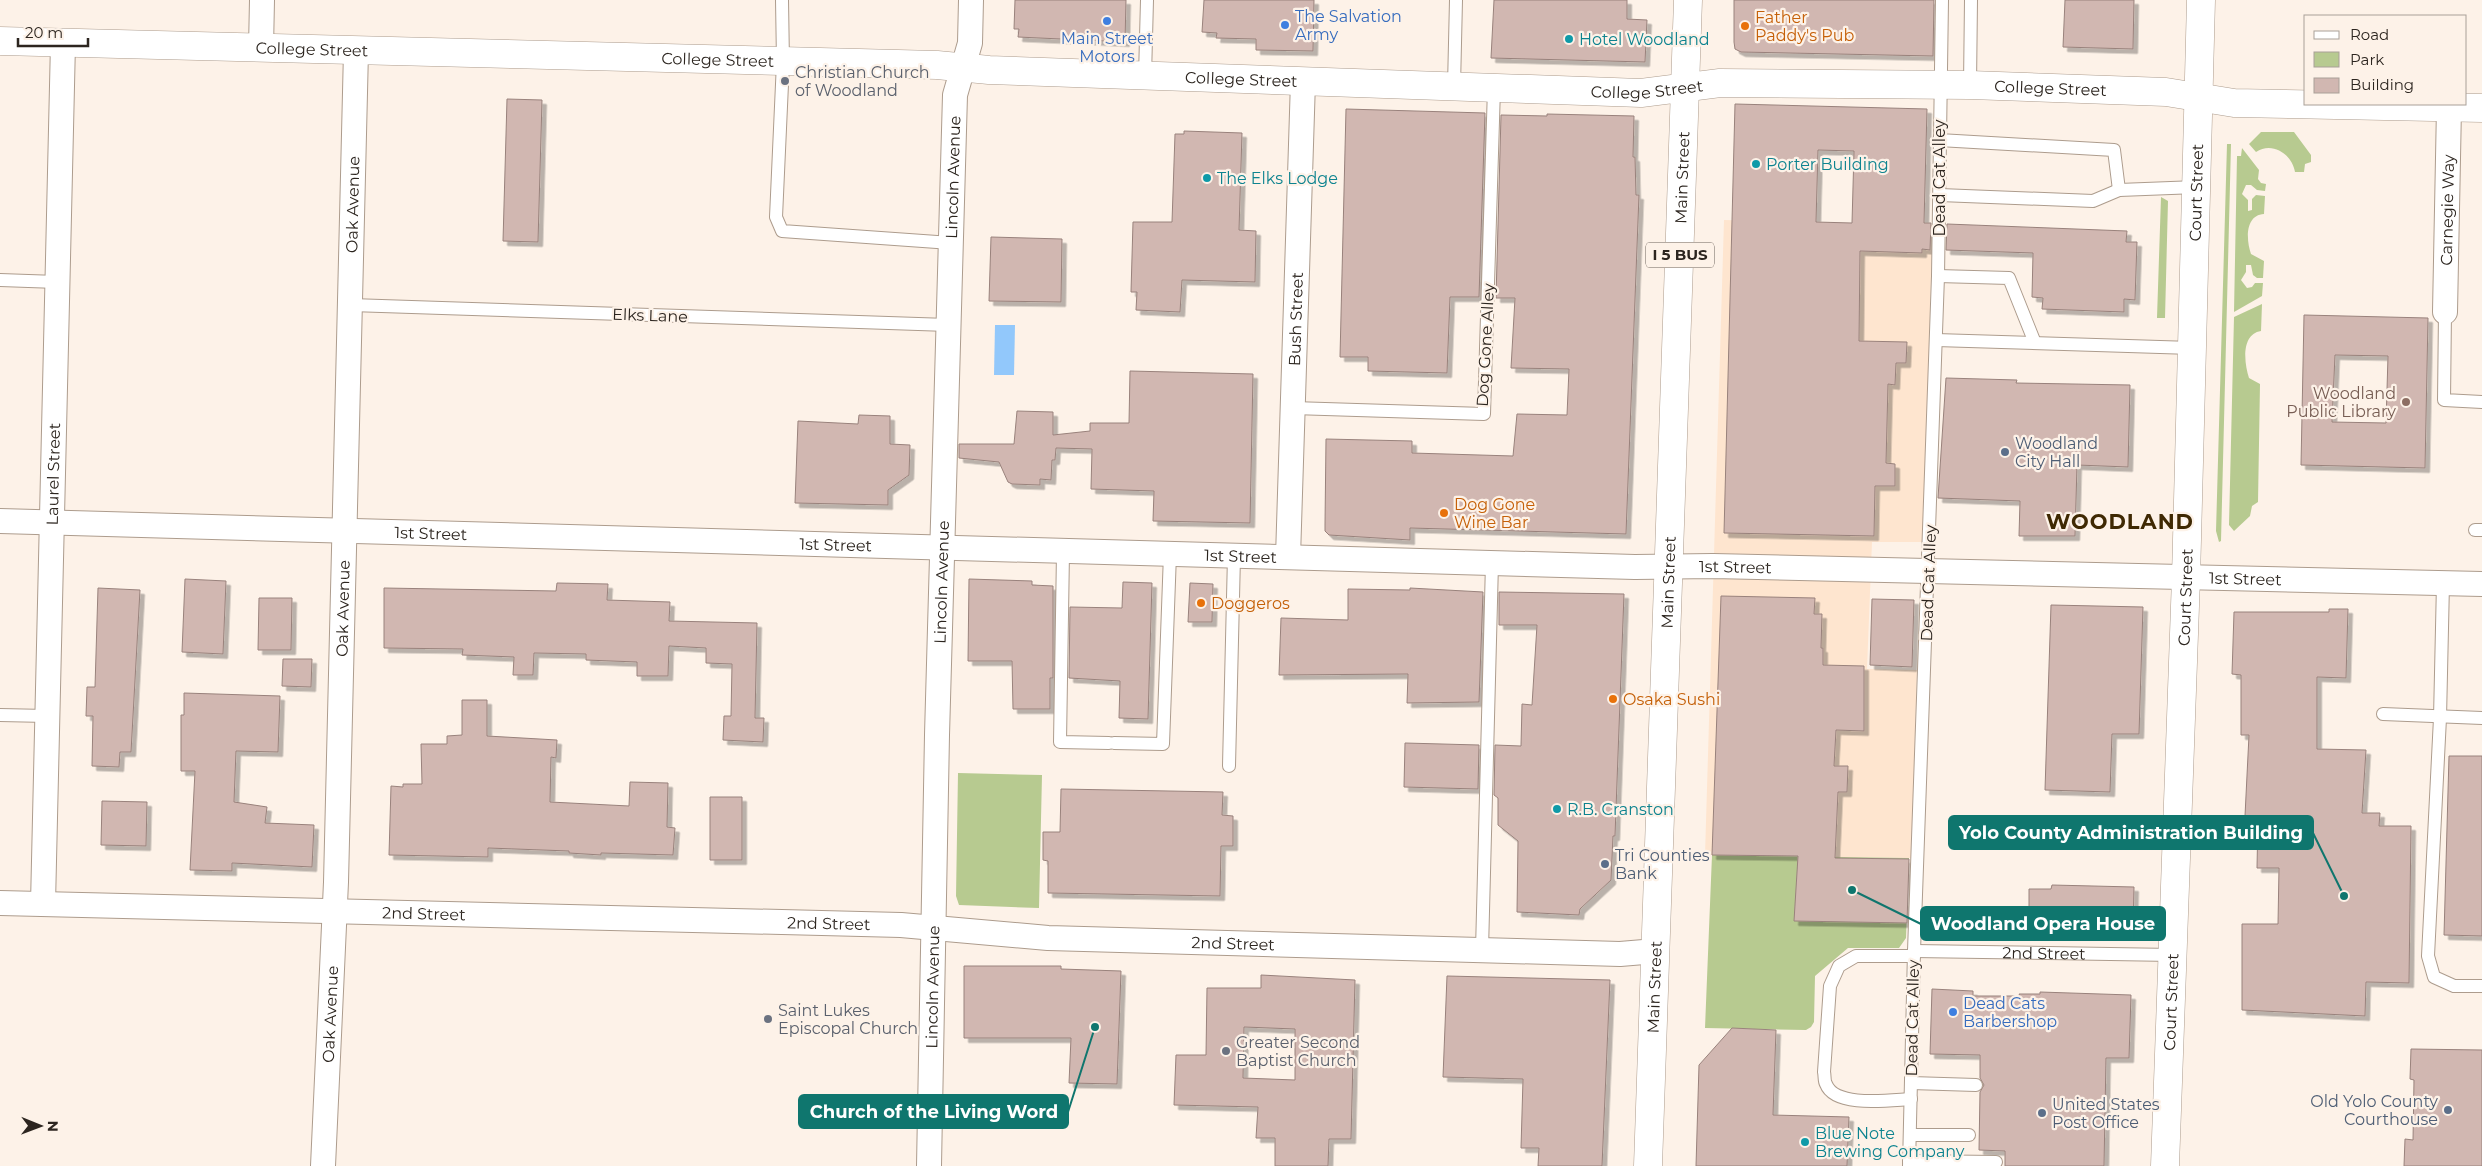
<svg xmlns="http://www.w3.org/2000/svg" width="2482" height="1166" viewBox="0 0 2482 1166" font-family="Montserrat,sans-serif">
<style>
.built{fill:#fee5cf}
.green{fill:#b7ca90}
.water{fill:#92c8fb}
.building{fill:#d1b7b1;stroke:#99827c;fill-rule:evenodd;filter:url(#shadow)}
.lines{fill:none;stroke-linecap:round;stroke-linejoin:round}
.lane-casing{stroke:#ad9c8d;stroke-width:14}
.street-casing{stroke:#ad9c8d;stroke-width:26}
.secondary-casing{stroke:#ad9c8d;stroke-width:29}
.primary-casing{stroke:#ad9c8d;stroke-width:29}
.lane{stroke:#fff;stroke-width:12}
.street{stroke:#fff;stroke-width:24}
.secondary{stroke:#fff;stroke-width:28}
.primary{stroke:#fff;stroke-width:28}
.shop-dot{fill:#3f7fe0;stroke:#fdf2e8;stroke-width:2}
.food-dot{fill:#e8710a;stroke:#fdf2e8;stroke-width:2}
.culture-dot{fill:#0f9aa8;stroke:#fdf2e8;stroke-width:2}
.worship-dot{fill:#6b7280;stroke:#fdf2e8;stroke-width:2}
.education-dot{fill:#8d6e63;stroke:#fdf2e8;stroke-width:2}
.service-dot{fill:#5c6f8a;stroke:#fdf2e8;stroke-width:2}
.labels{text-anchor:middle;stroke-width:4.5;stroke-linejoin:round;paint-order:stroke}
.shield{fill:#fdf2e8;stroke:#6b625b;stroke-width:1}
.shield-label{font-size:15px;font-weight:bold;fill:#2c251f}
.shop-label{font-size:16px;fill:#366cbe;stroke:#fdf2e8;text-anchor:start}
.food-label{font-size:16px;fill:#c56008;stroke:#fdf2e8;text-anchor:start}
.culture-label{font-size:16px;fill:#0d838f;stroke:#fdf2e8;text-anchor:start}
.street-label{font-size:16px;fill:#2c251f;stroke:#fdf2e8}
.worship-label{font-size:16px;fill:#5b616d;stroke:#fdf2e8;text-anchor:start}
.education-label{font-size:16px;fill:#785e54;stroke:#fdf2e8;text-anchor:end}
.service-label{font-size:16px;fill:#4e5e75;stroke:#fdf2e8;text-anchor:start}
.district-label{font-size:21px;font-weight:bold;letter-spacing:1px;fill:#3f2903;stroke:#fdf2e8}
.leader{fill:none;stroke:#0f766e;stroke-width:2}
.callout-dot{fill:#0f766e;stroke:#fdf2e8;stroke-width:2}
.callout{fill:#0f766e;stroke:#0f766e;stroke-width:2}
.callout-label{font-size:18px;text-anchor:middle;font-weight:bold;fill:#fff}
</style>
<defs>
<filter id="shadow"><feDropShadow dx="4.5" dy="4.5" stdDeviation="0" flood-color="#0004"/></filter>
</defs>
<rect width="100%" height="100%" fill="#fdf2e8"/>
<path class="built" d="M1724 220 1932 225 1926 542H1872L1867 669 1917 670 1911 858 1705 855Z"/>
<path class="green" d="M2261 132H2294L2311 155V162L2305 164 2304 172H2295C2292 154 2272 141 2256 152L2249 144Z
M2227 144H2231L2221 541 2219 542 2216 531Z
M2242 148 2259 170 2258 179 2261 183 2266 184 2265 191 2257 190 2251 185H2246L2242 194 2248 200V211L2252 210V199L2256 195 2265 196 2264 214C2245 215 2246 240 2251 254L2264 261 2263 278H2257L2253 275 2251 265H2246V272L2241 280 2247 288 2252 287 2255 283H2263L2262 296 2234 312 2237 156H2241Z
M2161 197 2168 201 2165 318H2157Z
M2262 304 2261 331C2241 334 2244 363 2249 378L2260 384 2258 502 2252 506 2250 516 2234 531 2229 525 2234 317Z
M958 773 1042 775 1039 908 959 905 956 896Z
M1712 855 1909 858 1906 938 1899 948H1848L1815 976 1814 1022 1811 1027 1806 1030 1705 1028Z"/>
<path class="water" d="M995 325H1015L1014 375H994Z"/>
<path class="building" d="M1015 0H1126L1125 42 1018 37 1019 29H1014Z
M1204 0H1314L1313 51 1256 50V39L1216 38 1217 33 1202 32Z
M1494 0H1627V19L1647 20 1645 62 1491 58Z
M1734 0H1934L1933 56 1741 52 1735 49 1734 42Z
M2065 0H2134L2133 49 2063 47Z
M507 99 542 100 538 242 503 241Z
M1735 104 1927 109 1924 223H1931L1930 250 1922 249V253L1860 251 1859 341 1907 342 1906 363H1896L1895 385 1888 384 1886 463 1895 464V486H1875L1874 536 1724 533ZM1818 150 1854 151 1852 223 1816 222Z
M1346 109 1485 113 1479 297H1450L1447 373 1368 371V357H1340Z
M1547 114 1634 116 1633 157H1635L1636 195H1639L1626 534 1410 528V540L1329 535 1325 531V525L1326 439 1412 441V453L1513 456 1517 414 1567 415 1569 369 1511 368 1515 298H1496L1501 115 1547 116Z
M1184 131 1242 133 1239 230 1256 231 1255 282 1182 280 1180 312 1136 310 1137 292H1131L1133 222H1172L1175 134H1184Z
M1947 224 2127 231 2126 242H2137L2135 300 2124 299V312L2042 309 2043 298 2032 297 2033 253 1946 250Z
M991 237 1062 239 1061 302 989 301Z
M2304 315 2428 318 2425 468 2301 465ZM2335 355 2388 356 2386 423 2332 422Z
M1130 371 1253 374 1250 523 1153 521 1154 491 1091 489 1092 449 1056 448 1055 460H1052L1051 480 1040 479V485L1012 484 1008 482 999 462 959 458V444H1014L1017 411 1053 412V435L1090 431V423H1129Z
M1946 378 2017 380 2016 383 2130 385 2128 467 2077 465 2075 536H2019L2020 501 1938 498Z
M859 415 890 416V444L910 445 909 475 888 490V505L795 503 798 421 858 424Z
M185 579 226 581 223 654 182 652Z
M969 579 1032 581V585L1053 586V678H1050V709H1013L1012 661H968Z
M1123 582 1152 583 1148 719 1119 718 1120 681 1069 678 1070 607 1122 608Z
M557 583 608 584 607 600 670 602 669 621 757 623 755 718H764L763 742 723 740 724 716H731L732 664 706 663V648L669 646 668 676H637V662L586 660V654L534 653 533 675H513L514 657 462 655 463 649 384 648V588L556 591Z
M1190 583 1213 584 1212 622H1188Z
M98 588 140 590 131 752H120L119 767 92 766 93 716H86L87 687H95Z
M1410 588 1483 592 1479 702 1407 703 1408 674 1279 675 1281 618 1348 620V589L1410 590Z
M1499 592 1624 594 1615 836H1613L1611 880 1580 909 1579 915 1517 912 1518 841 1498 825V798L1494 795 1495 745 1521 746 1522 704 1532 705 1537 625H1499Z
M1721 596 1815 598 1814 614H1822L1821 648H1823V665L1864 666V731L1836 730 1834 766H1848L1847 792H1838L1835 858 1909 859 1907 923 1794 921 1798 856 1712 855Z
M259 598H292L291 650H258Z
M1872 599 1914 600 1912 667 1870 665Z
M2051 605 2143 607 2139 734H2112L2110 792 2045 790Z
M2329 609H2348L2346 678 2317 677V749L2366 750 2362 813H2380L2379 826H2411L2409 983 2366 982 2365 1016 2242 1010V924H2278L2279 868H2257L2258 817 2245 816 2249 735H2241V675L2232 674 2234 612H2329Z
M283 659H312L311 687 282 686Z
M184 693 280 696 278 752 236 751 234 802 267 807 265 823 314 825 312 867 232 863V871L190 870 195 771H181V715H184Z
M462 700H487V736L557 740 556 758 551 757 550 802 629 806 630 782 668 783 667 827 675 828 673 855 601 853V855L569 853V851L488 848V857L389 855 391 786 403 787V784H422L421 744H447V736L462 735Z
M1405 743 1479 745 1478 789 1404 787Z
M2449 756H2482V936L2444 935Z
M1061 789 1223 792 1222 815 1233 816V846H1221L1220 896 1048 893V861L1043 860V832H1060Z
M710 797H742V860H710Z
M102 801 147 802 146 846 101 845Z
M2052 885 2134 887 2133 930 2050 929V908L2029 907V889H2051Z
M964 966H1061V969L1121 971 1117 1084 1069 1083 1071 1038H964Z
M1261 975 1355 980 1351 1139H1329L1328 1166H1275V1138H1256L1258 1107 1174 1105 1176 1055H1206L1207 988H1261ZM1244 1027 1295 1029V1080L1243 1078Z
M1447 976 1610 980 1602 1166H1538L1539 1148H1521L1523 1079 1443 1077Z
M1932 989 1973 991V996H2020L2019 994H2040V992L2131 995 2129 1058H2106L2104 1166H2005V1151L1979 1150 1980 1092 1984 1085 1980 1078V1055L1930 1054Z
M1732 1028 1776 1030 1773 1115 1849 1117 1847 1166H1696L1699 1065Z
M2411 1049 2482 1050V1166H2404L2405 1139 2413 1140 2414 1080 2410 1079Z"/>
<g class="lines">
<defs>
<g id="lane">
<path d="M782 0 783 62 776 217 782 231 951 243"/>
<path d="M1145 76 1147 0"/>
<path d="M1970 85 1971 0"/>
<path d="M1454 86 1456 0"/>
<path d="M1939 140 2114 150 2119 190"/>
<path d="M1940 195 2093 201 2119 190 2197 187"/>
<path d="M1938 276 2009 278 2035 343"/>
<path d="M0 280 57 282"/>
<path d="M351 305 948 325"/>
<path d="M2445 312 2444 400 2482 402"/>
<path d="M1936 340 2192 348"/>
<path d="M1293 408 1484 414 1494 88"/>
<path d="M2475 530H2482"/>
<path d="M1063 552 1060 742 1109 743"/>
<path d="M2443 583 2440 718 2428 956 2434 977 2454 986H2482"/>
<path d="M2383 714 2482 718"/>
<path d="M0 715 47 716"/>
<path d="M1114 743 1163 744 1170 554"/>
<path d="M1229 766 1234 556"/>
<path d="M1482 950 1492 563"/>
<path id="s1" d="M1914 951 2173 955"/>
<path d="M1911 1083 1976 1085"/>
<path d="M1911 1099C1890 1100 1835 1108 1826 1084 1824 1081 1825 1076 1824 1072L1830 986 1839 966 1856 956H1914"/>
<path d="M1910 1135H1969"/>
<path d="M1909 1161 1996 1162"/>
<path d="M1909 1166 1914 951 1938 276 1942 0"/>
</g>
<g id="street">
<path d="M261 48 262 0"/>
<path id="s2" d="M2445 312 2449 107"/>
<path id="s3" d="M0 521 1635 567 1713 566 2482 584"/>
<path id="s4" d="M1288 557 1303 81"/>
<path id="s5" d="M0 903 901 925 1048 938 1620 954 1656 951"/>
<path id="s6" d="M43 904 63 43"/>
<path id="s7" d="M323 1166 336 882 356 51"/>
<path id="s8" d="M929 1166 937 735 955 95 970 43 971 0"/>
</g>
<g id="secondary">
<path id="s9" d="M0 41 937 65 989 70 1641 93 1720 83 1970 85 2166 92 2234 103 2482 108"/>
<path id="s10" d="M2165 1166 2186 578 2201 0"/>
</g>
<g id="primary">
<path id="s11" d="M1648 1166 1688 0"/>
</g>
</defs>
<use href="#lane" class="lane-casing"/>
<use href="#street" class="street-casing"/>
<use href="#secondary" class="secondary-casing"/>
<use href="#primary" class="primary-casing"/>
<use href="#lane" class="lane"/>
<use href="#street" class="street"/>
<use href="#secondary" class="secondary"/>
<use href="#primary" class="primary"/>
</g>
<g class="shop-dot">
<circle cx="1107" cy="21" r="5"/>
<circle cx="1285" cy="25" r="5"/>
<circle cx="1953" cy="1012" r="5"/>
</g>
<g class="food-dot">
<circle cx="1745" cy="26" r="5"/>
<circle cx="1444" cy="513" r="5"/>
<circle cx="1201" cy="603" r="5"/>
<circle cx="1613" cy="699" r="5"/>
</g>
<g class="culture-dot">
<circle cx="1569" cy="39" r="5"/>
<circle cx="1756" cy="164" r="5"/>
<circle cx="1207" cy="178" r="5"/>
<circle cx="1557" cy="809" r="5"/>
<circle cx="1805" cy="1142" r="5"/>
</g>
<g class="worship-dot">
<circle cx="785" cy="81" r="5"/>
<circle cx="768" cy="1019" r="5"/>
<circle cx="1226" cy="1051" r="5"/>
</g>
<circle class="education-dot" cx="2406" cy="402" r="5"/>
<g class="service-dot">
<circle cx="2005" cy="452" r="5"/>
<circle cx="1605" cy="864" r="5"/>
<circle cx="2448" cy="1110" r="5"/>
<circle cx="2042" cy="1113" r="5"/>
</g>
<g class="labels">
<rect class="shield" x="1646" y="242.5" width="68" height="25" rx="4"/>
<g class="shield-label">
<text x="1680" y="260">I 5 BUS</text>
</g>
<g class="shop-label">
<text x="1295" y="22">The Salvation<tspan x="1295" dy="18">Army</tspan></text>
<text x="1107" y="44" text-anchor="middle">Main Street<tspan x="1107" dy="18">Motors</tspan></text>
<text x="1963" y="1009">Dead Cats<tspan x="1963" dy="18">Barbershop</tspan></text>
</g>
<g class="food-label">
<text x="1755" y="23">Father<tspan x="1755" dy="18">Paddy's Pub</tspan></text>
<text x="1454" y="510">Dog Gone<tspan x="1454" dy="18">Wine Bar</tspan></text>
<text x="1211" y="609">Doggeros</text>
<text x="1623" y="705">Osaka Sushi</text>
</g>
<g class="culture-label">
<text x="1579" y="45">Hotel Woodland</text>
<text x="1766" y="170">Porter Building</text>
<text x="1217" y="184">The Elks Lodge</text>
<text x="1567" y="815">R.B. Cranston</text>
<text x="1815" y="1139">Blue Note<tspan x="1815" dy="18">Brewing Company</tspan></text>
</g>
<g class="street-label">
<text dy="6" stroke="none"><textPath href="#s9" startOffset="312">College Street</textPath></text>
<text dy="6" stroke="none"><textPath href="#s9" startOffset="718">College Street</textPath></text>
<text dy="6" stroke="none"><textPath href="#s9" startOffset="1242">College Street</textPath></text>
<text dy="6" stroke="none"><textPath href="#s9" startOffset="1648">College Street</textPath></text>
<text dy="6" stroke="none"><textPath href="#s9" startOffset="2052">College Street</textPath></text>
<text dy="6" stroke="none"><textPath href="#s8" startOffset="989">Lincoln Avenue</textPath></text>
<text dy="6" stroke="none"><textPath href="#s11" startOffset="989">Main Street</textPath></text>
<text transform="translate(1939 178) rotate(-90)" y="6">Dead Cat Alley</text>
<text dy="6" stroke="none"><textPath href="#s10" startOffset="974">Court Street</textPath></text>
<text dy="6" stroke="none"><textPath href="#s7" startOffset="962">Oak Avenue</textPath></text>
<text dy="6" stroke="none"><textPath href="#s2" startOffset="102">Carnegie Way</textPath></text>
<text transform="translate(650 315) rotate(2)" y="6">Elks Lane</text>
<text dy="6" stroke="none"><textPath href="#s4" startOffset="238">Bush Street</textPath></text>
<text transform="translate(1485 345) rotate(-87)" y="6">Dog Gone Alley</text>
<text dy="6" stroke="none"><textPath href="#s6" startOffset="430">Laurel Street</textPath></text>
<text dy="6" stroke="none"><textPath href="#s3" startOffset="431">1st Street</textPath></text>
<text dy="6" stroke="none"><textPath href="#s3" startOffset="836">1st Street</textPath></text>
<text dy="6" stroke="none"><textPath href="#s3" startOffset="1241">1st Street</textPath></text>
<text dy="6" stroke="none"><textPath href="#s3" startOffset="1736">1st Street</textPath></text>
<text dy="6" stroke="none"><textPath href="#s3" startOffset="2246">1st Street</textPath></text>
<text dy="6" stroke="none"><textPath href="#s8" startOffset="584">Lincoln Avenue</textPath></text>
<text dy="6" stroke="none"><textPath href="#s11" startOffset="584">Main Street</textPath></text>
<text transform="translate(1928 583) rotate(-88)" y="6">Dead Cat Alley</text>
<text dy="6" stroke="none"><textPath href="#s10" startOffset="569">Court Street</textPath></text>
<text dy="6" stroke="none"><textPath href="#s7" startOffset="558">Oak Avenue</textPath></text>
<text dy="6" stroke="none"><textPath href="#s5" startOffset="424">2nd Street</textPath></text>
<text dy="6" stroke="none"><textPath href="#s5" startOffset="829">2nd Street</textPath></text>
<text dy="6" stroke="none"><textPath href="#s5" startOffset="1234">2nd Street</textPath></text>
<text dy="6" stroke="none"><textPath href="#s1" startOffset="130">2nd Street</textPath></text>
<text dy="6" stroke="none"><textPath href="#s8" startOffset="179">Lincoln Avenue</textPath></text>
<text dy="6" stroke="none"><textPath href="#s11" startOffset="179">Main Street</textPath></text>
<text dy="6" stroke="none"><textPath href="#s10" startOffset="164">Court Street</textPath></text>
<text dy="6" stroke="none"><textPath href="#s7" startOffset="152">Oak Avenue</textPath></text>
<text transform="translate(1912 1018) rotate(-89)" y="6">Dead Cat Alley</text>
</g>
<g class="worship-label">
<text x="795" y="78">Christian Church<tspan x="795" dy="18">of Woodland</tspan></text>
<text x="778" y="1016">Saint Lukes<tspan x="778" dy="18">Episcopal Church</tspan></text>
<text x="1236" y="1048">Greater Second<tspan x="1236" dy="18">Baptist Church</tspan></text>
</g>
<g class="education-label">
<text x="2396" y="399">Woodland<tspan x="2396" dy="18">Public Library</tspan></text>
</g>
<g class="service-label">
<text x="2015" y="449">Woodland<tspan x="2015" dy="18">City Hall</tspan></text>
<text x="1615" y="861">Tri Counties<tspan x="1615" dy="18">Bank</tspan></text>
<text x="2438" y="1107" text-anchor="end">Old Yolo County<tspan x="2438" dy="18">Courthouse</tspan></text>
<text x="2052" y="1110">United States<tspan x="2052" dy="18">Post Office</tspan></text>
</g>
<g class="district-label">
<text x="2120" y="529">WOODLAND</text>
</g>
</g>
<path class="leader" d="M2344 896L2313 833M1852 890L1921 924M1095 1027L1068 1112"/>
<g class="callout-dot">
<circle cx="2344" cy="896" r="5"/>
<circle cx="1852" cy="890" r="5"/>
<circle cx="1095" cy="1027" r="5"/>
</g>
<g class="callout">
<rect x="1949" y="816" width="364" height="33" rx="5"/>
<rect x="1921" y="907" width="244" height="33" rx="5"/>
<rect x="799" y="1095" width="269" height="33" rx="5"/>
</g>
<g class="callout-label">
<text x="2131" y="839">Yolo County Administration Building</text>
<text x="2043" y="930">Woodland Opera House</text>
<text x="934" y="1118">Church of the Living Word</text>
</g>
<rect x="2304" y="15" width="162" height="90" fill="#fdf2e8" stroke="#a9a098"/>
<rect x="2314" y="31" width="25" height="8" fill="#ffffff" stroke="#a9a098"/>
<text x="2350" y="40" font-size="15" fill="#2c251f">Road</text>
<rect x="2314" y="52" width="25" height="15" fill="#b7ca90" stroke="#a9a098"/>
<text x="2350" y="65" font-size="15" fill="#2c251f">Park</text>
<rect x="2314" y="78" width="25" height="15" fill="#d1b7b1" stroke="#a9a098"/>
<text x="2350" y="90" font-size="15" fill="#2c251f">Building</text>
<g transform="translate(40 1126) rotate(91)" stroke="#fdf2e8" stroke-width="4" paint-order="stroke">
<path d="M0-4L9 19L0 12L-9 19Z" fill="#2c251f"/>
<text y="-8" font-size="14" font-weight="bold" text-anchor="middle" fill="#2c251f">N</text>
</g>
<path d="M18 38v8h70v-8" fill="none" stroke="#2c251f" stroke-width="2.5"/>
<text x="25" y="38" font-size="15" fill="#2c251f" stroke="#fdf2e8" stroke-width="4" paint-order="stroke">20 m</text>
</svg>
